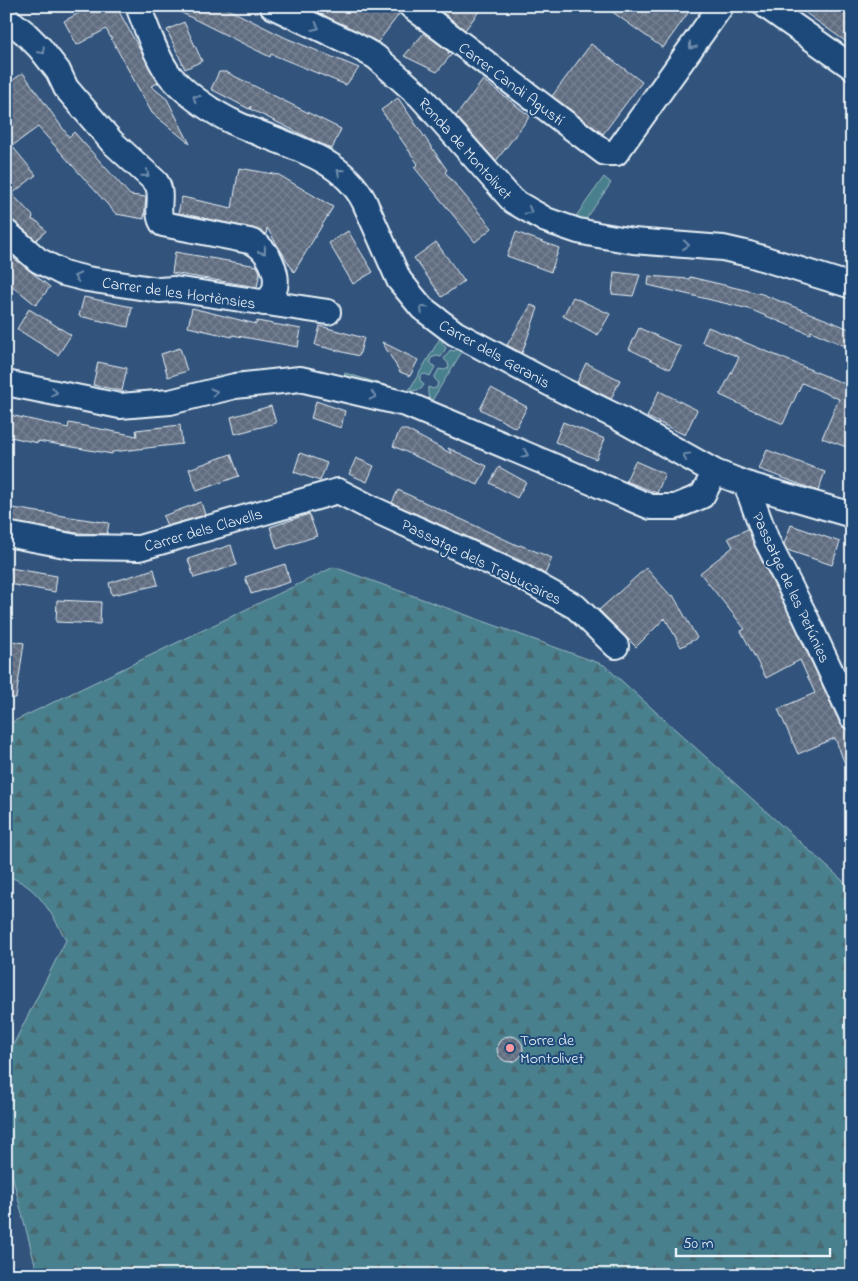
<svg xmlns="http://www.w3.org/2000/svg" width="858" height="1281" viewBox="0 0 858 1281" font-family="'Indie Flower',sans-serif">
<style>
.green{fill:#4a808d;stroke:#99b8c2}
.forest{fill:url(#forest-firs);stroke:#99b8c2}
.building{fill:url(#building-cross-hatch);stroke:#e8f1f8}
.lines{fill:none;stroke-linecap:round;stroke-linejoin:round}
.minor-casing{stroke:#e8f1f8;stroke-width:28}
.minor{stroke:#1f4a7a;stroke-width:24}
.oneway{stroke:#6f8dac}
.poi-dot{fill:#ff9aa2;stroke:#1f4a7a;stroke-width:2}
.labels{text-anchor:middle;stroke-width:4;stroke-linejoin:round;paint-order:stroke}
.street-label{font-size:16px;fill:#e8f1f8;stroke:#1f4a7a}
.poi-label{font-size:16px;fill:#e8f1f8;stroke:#1f4a7a;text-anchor:start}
</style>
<defs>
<pattern id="forest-firs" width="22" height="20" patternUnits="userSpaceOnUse" patternTransform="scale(1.25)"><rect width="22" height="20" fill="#4a808d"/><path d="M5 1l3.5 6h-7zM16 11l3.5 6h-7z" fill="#48676f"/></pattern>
<pattern id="building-cross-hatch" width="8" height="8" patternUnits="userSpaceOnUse" patternTransform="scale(1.25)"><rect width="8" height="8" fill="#606d80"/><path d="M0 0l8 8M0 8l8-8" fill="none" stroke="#778293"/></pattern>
</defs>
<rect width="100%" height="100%" fill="#32547c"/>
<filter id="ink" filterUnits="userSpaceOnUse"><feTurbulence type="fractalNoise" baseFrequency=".02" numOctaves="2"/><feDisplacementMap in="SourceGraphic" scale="10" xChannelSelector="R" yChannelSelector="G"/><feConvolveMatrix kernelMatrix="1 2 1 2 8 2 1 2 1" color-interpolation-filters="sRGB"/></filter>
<g filter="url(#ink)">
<path class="green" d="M604 177 611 183 584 222 574 219Z
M442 335 444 336 442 343 446 348 441 357 437 356 431 358 430 362 435 367 430 376 425 374 420 376V380L424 385 421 389 412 391 410 394 400 393 344 376 345 373 408 392Z
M461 347 463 350 431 402 466 416 464 420 428 404C430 397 427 393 428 387L433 389 437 387 438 382 434 378 439 369 444 370 449 368 448 363 444 359 450 350 454 351Z"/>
<path class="forest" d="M334 567 604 665 852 889V1275H30L36 1268 6 1152V1059L66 940C52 914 37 884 6 876V725Z"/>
<path class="building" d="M92 6H116L158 83 151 86 167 99 190 144 152 113 106 29 77 45 64 21Z
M168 6H222L286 38 359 68 346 85 271 54 270 57Z
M305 6H398L400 13 378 42Z
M434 6H483L465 30Z
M604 6H693L663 48Z
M796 6H852V46Z
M184 22 202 61 185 69 167 30Z
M424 33 449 52 448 54 451 55 437 72 404 56Z
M591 44 642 82 603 134 552 96Z
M219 72H226L341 129 332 149 250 109 251 106 249 109 211 89Z
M23 73 69 137 74 132 130 195 146 197 144 219 116 214 38 127 12 146 36 175 12 194 33 216 32 220 38 222 46 231 36 240 15 222 6 219V85Z
M483 80 530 116 496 161 456 116Z
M398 98 447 170 445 172 492 228 475 242 414 167 418 164 381 110Z
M239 168 279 175 333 207 294 272 267 228 266 235 252 228 178 213 182 197 232 208Z
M348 231 373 272 353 284 329 243Z
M516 232 559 248 551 272 507 256Z
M436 242 464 281 442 297 414 258Z
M6 252 50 287 36 305 6 281Z
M175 252 257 266 260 272 257 287 172 273Z
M614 272 640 275 633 296 612 294Z
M649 276 689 279 690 277 762 294 852 330V349L811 331 810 334 749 309 648 285Z
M84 297 132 307 128 327 79 316Z
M573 297 610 314 598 335 563 316Z
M531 305 538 308 522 353 507 345Z
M192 308 256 324 257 321 301 329 298 347 232 335V337L188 327Z
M29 309 71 335 58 355 17 329Z
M320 326 364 338 359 356 315 345Z
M708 327 845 384 852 369V449L822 438 839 399 802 383 783 424 720 395 739 357 702 342Z
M639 328 681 347 670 369 629 349Z
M382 342 418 360 410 376 400 372Z
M180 348 187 371 168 377 161 354Z
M98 362 127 368 122 391 93 385Z
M586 363 620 380 611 399 577 382Z
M491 388 527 407 516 428 480 409Z
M659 391 697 410 685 435 647 417Z
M316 401 345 411 341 428 311 418Z
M271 406 276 423 235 434 231 417Z
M6 414 68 428 69 423 137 436 136 430 180 425 182 444 112 452V454L38 441V443L6 436Z
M563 422 605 439 596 459 555 442Z
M400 430H407L452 454 448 448 487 466 478 485 393 446Z
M767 450 825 472 818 491 759 469Z
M300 453 327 463 320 481 294 472Z
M231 454 239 476 197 491 189 469Z
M356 458 374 466 367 482 349 474Z
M635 461 665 474 657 493 626 481Z
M499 467 526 482 517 498 490 483Z
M398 490 519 546 520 545 552 558 545 574 528 564 392 503Z
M201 502 205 515 167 526 163 516Z
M6 507 109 523 107 534 77 533 6 521Z
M309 514 317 536 277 549 270 527Z
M791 525 840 542 832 565 787 550 784 544Z
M748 529 755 547 793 622 840 723 845 728 851 731 852 777H850L835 738 798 754 778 709 815 693 800 660 766 678 741 631 745 629 700 573 733 547 728 538Z
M231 545 237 565 194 578 188 559Z
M285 564 290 582 251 594 245 577Z
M10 568 57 576 55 592 8 584Z
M646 568 671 596 673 595 697 638 681 647 665 618 636 647 599 610Z
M154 569 158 585 112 595 109 583Z
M57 600 101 602 100 624 56 622Z
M6 640 24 643 16 698H6Z
M497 1049a13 13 0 1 1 26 0a13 13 0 1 1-26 0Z"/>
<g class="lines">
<defs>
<path id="minor" d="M138 6C146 26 158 63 172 78 190 97 214 113 237 124 282 145 339 154 364 201L399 280 422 308 455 333 562 390 617 417 715 472 746 484 852 515
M272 6 353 44 376 57 420 96 513 201 546 220 578 231 598 235 633 241 723 248 749 254 852 286
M411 6 605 153H616L721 6
M766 6 852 67
M6 18 25 33 40 48 58 71 66 88 112 142 156 182C165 195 154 212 163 224L249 241C266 245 281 274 274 291 273 296 268 299 264 303
M6 232 38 260 63 273 87 279 159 290 174 289 328 312
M6 383 120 406 170 402 235 386 300 379 406 404 651 507H675L702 496 715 472
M746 484 767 541 805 616 852 717
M6 534 76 547 139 548 338 491 373 509 522 577 576 607 616 646"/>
</defs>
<use href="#minor" class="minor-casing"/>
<use href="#minor" class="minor"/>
</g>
<defs><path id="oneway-chevron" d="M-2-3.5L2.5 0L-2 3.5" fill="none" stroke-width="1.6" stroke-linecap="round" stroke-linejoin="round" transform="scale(1.25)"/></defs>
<g class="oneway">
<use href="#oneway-chevron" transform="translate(316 27) rotate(25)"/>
<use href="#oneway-chevron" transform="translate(692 46) rotate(126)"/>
<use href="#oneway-chevron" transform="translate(42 51) rotate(49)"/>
<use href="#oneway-chevron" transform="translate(196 98) rotate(-144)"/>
<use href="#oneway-chevron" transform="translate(340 172) rotate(-141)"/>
<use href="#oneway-chevron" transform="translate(146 174) rotate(41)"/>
<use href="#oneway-chevron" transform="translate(529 211) rotate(29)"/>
<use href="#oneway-chevron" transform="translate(686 245) rotate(5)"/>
<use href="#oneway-chevron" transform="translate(263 251) rotate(52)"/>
<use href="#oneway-chevron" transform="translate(77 277) rotate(-166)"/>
<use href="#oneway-chevron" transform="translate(423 309) rotate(-136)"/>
<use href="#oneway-chevron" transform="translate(54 392) rotate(11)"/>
<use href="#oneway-chevron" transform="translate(214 392) rotate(-14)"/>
<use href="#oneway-chevron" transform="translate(373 396) rotate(13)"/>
<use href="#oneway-chevron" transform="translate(525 454) rotate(23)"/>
<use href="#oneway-chevron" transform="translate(686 456) rotate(-151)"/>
</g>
</g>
<circle class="poi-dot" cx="510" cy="1048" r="5"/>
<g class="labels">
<g class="street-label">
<text transform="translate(512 83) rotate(37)" y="6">Carrer Candi Agustí</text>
<text transform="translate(466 148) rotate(48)" y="6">Ronda de Montolivet</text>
<text transform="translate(179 292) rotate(8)" y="6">Carrer de les Hortènsies</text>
<text transform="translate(495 353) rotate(29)" y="6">Carrer dels Geranis</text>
<text transform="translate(203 529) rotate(-16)" y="6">Carrer dels Clavells</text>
<text transform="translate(482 561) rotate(26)" y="6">Passatge dels Trabucaires</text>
<text transform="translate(792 587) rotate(65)" y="6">Passatge de les Petúnies</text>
</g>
<g class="poi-label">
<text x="520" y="1045">Torre de<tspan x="520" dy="18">Montolivet</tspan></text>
</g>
</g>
<rect width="858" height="1281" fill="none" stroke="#1f4a7a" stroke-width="25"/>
<rect x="12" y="12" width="833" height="1256" fill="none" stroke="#e8f1f8" stroke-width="2" filter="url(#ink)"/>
<path d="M676 1248v8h154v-8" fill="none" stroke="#e8f1f8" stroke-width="2.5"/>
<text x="683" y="1248" font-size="15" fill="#e8f1f8" stroke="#1f4a7a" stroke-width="4" paint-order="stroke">50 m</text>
</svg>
